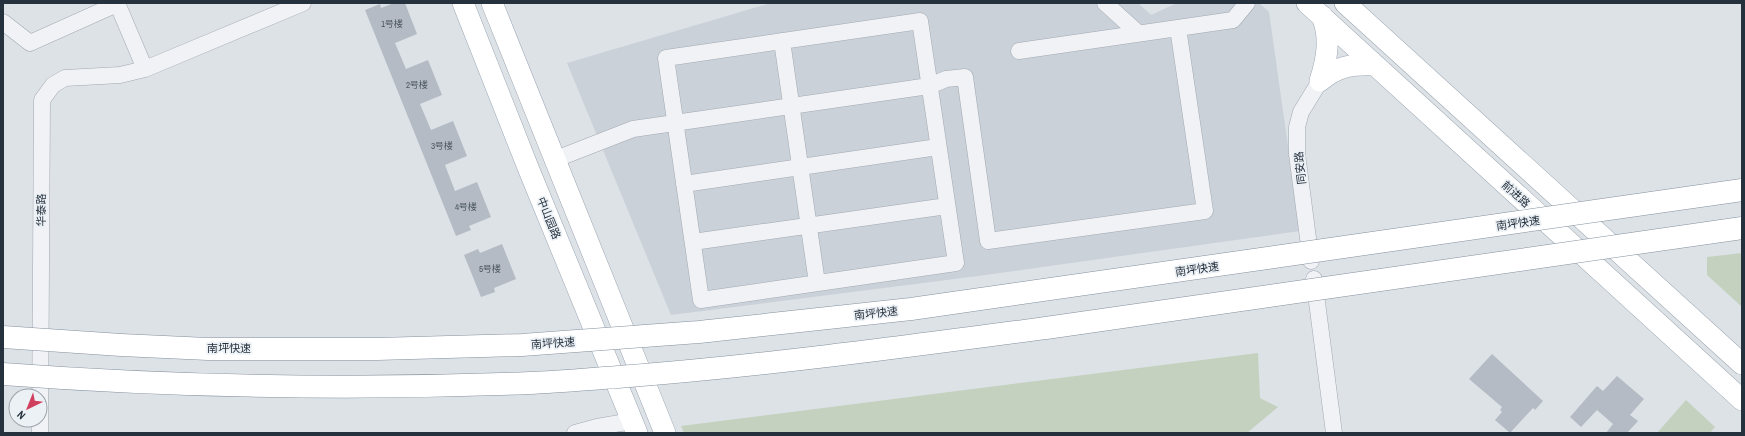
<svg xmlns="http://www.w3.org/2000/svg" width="1745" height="436" viewBox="0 0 1745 436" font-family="'Archivo Narrow','Noto Sans SC',sans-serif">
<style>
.built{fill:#cbd1d9}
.green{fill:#c4d1be}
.building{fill:#b4bbc4}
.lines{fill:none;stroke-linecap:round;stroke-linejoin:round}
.minor-casing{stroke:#a2a9b1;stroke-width:17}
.major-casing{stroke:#9ca7b3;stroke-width:22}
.minor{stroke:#f0f2f6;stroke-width:16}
.major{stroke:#fff;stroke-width:21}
.highway-bridge-casing{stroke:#84909e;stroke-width:23;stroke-linecap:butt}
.highway-bridge{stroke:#fff;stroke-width:22}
.labels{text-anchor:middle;stroke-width:3.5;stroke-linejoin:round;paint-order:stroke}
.number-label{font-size:9px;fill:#4a5460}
.street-label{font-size:11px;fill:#26313e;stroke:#ecf1f5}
</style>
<rect width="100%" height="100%" fill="#dde2e7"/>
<path class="built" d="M771 3H1138L1151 15 1177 3H1259L1269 12 1300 231 978 276 671 315 567 63Z"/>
<path class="green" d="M1742 253V307L1707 275V257Z
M1258 353 1260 398 1278 407 1247 433H684L681 426Z
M1686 400 1715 427 1710 433H1657Z"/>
<path class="building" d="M394 3H405L417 34 395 43 406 69 428 60 442 95 420 104 431 130 453 121 467 156 445 165 455 191 477 182 491 217 469 226 471 230 456 236 365 10 380 4 381 8Z
M502 244 516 279 494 288 495 292 481 297 464 255 478 249 480 253Z
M1492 354 1543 401 1535 410 1533 408 1510 433 1495 420 1502 412 1500 410 1502 407 1469 379Z
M1617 376 1644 399 1630 415 1638 421 1627 433H1606L1613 424 1597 410 1581 427 1570 417 1597 386 1603 391Z"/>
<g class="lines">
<defs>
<path id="minor" d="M117 3 145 69
M1105 3 1138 33
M920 21 956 263 701 300 666 58Z
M3 22 30 43 117 4
M782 41 817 283
M1019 51 1233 20 1247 3
M556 159 633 129 929 86 946 79 965 77 988 241 1205 211 1178 28
M684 184 938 147
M693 242 947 206
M1311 261 1297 154V127L1301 112 1320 81
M1314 279 1334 433
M40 433 42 100 53 85 65 78 120 75 145 69 303 3
M575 433 597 427 632 421"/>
<path id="major" d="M463 3 529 170 637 433
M492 3 665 433
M1307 3 1742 400
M1345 3 1742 364
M1320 81C1327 59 1331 38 1322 16
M1320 81C1337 66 1353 64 1375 65"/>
</defs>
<use href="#minor" class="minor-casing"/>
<use href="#major" class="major-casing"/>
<use href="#minor" class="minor"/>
<use href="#major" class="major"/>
<defs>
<path id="highway-bridge" d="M3 337 121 345 208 349H377L522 345 699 332 911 309 1742 190
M3 374C178 387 355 390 530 383 559 382 589 379 618 377 761 366 903 347 1046 328 1278 296 1510 262 1742 228"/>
</defs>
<use href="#highway-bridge" class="highway-bridge-casing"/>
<use href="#highway-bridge" class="highway-bridge"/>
</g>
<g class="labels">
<g class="number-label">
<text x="392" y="27">1号楼</text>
<text x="417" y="88">2号楼</text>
<text x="442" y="149">3号楼</text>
<text x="466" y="210">4号楼</text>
<text x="490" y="272">5号楼</text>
</g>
<g class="street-label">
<text transform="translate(1300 168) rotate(-96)" y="4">同安路</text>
<text transform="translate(1516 194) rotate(42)" y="4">前进路</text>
<text transform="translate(41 210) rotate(-90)" y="4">华泰路</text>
<text transform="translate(549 218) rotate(68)" y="4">中山园路</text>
<text transform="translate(1518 223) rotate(-8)" y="4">南坪快速</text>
<text transform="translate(1197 269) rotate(-8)" y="4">南坪快速</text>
<text transform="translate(876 313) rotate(-6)" y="4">南坪快速</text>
<text transform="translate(553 343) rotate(-4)" y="4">南坪快速</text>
<text x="229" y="352">南坪快速</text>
</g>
</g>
<rect width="1745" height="436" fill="none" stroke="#26313e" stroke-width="8"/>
<g transform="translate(28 408) rotate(223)"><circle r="19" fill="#ecf1f5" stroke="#9da4ac"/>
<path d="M0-3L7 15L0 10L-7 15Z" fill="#d03f5e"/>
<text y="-6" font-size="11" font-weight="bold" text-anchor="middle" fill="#26313e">N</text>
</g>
</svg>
